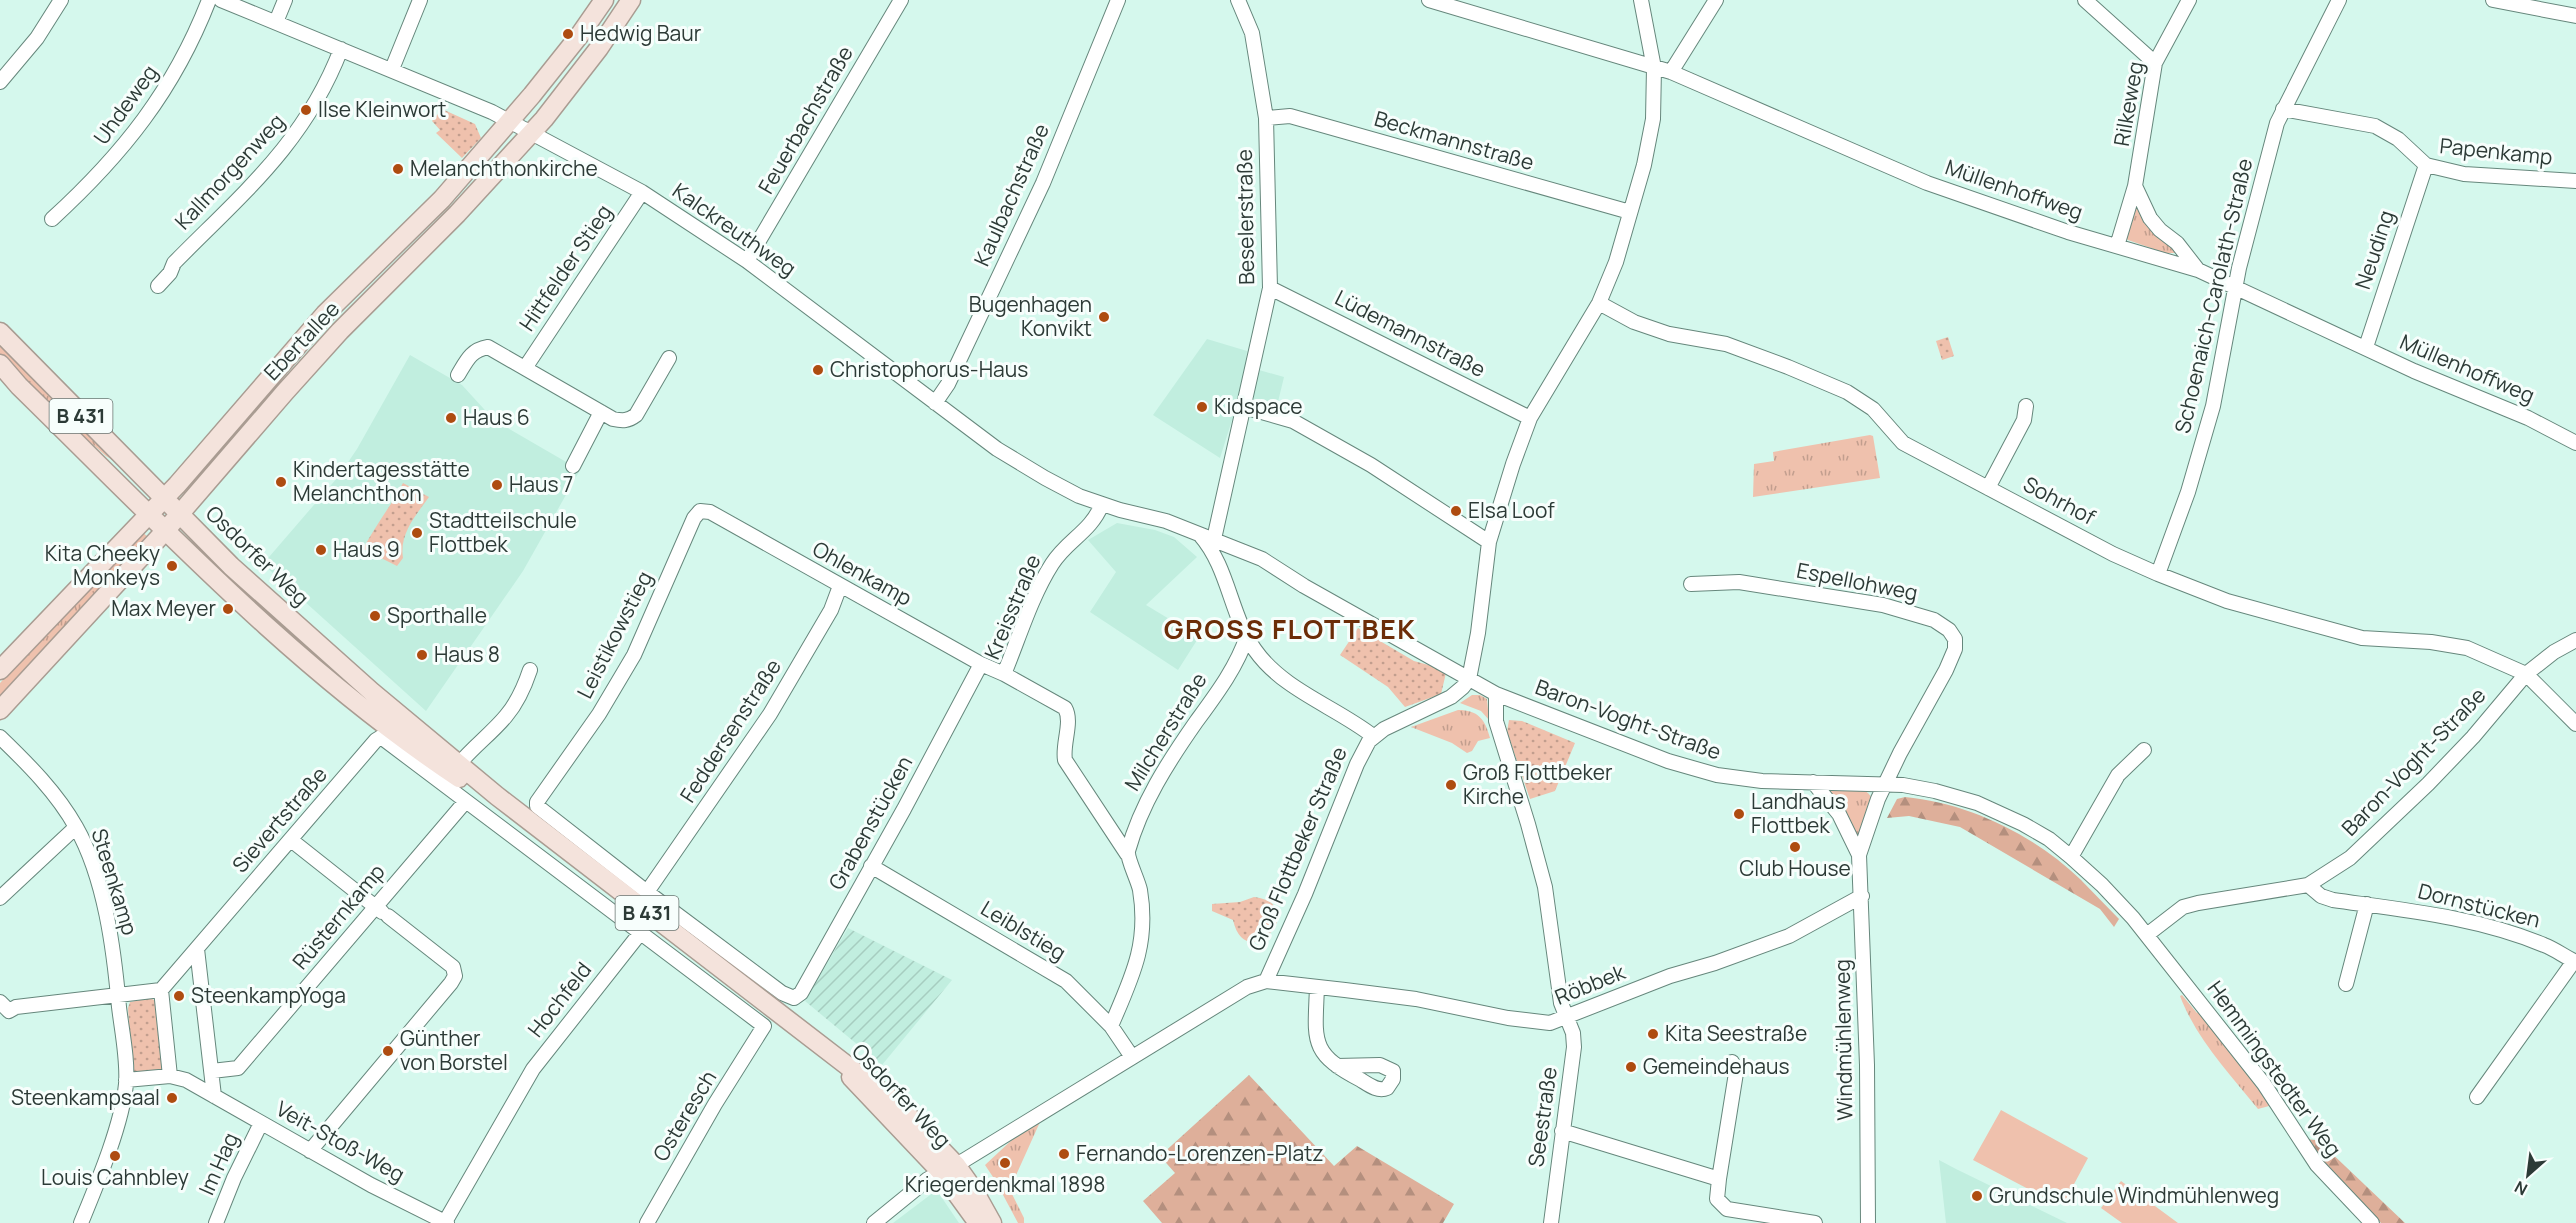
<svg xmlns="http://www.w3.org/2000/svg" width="2576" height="1223" viewBox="0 0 2576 1223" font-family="Manrope,sans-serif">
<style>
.built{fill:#c1eedf}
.industrial{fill:url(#industrial-furrows)}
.grass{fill:url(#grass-tufts)}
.forest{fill:url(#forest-firs)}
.park{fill:url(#park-dots)}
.garden{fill:#efc1ad}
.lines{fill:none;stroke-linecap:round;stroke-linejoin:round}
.minor-casing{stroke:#66877c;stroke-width:16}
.major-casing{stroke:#a99c92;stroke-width:21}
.minor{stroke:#fff;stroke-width:14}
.major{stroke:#f4e3dc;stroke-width:18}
.poi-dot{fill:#ae4c10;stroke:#f7fefc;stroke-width:2}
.labels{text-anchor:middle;stroke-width:6;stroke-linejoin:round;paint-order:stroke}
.shield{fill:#f7fefc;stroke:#697571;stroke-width:1.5}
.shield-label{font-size:20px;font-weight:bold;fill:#2c3a36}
.poi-label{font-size:21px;fill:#2c3a36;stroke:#f7fefc;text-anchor:start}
.street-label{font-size:21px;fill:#2c3a36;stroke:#f7fefc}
.district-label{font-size:27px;font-weight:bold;letter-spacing:1.5px;fill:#6b2d08;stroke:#f7fefc}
</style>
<defs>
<pattern id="industrial-furrows" width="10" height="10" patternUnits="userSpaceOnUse" patternTransform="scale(1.5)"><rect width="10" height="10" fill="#c1eedf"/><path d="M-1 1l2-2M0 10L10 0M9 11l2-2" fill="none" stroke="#a6cdc0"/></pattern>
<pattern id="grass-tufts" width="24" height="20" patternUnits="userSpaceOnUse" patternTransform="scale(1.5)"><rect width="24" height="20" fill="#efc1ad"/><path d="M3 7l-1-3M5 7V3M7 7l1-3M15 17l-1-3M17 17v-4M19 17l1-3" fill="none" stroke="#c29e8e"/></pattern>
<pattern id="forest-firs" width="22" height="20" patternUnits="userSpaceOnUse" patternTransform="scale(1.5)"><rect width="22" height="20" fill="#deaf9a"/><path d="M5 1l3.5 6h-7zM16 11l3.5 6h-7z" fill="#b48f7e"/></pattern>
<pattern id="park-dots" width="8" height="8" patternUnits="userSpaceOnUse" patternTransform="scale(1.5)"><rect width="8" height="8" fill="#efc1ad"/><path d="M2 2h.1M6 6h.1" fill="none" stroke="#c29e8e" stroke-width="1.8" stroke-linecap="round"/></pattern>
</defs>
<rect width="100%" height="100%" fill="#d5f8ed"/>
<path class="built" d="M1207 339 1247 351 1243 385 1220 458 1153 415Z
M410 355 462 385 494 420 580 470 523 571 426 711 263 564 338 477 357 449Z
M1259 370 1284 377 1277 406 1254 401V385Z
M1117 523 1155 530 1174 537 1197 557 1146 605 1199 637 1178 670 1090 612 1116 572 1088 540Z
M1939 1160 1956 1169 2067 1223H1946Z
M934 1192 940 1195 959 1223H893Z"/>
<path class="industrial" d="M848 928 952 980 882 1065 805 1001Z"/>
<path class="grass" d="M2137 202 2177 249 2175 253H2165L2128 240 2125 237Z
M0 339 120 465 106 456 41 399 0 355Z
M1870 435 1873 436 1880 478 1753 497 1754 464 1774 461 1773 452Z
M140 530 149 538 0 698V683L126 550Z
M190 542 211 561 223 567 366 694 363 697 316 659 189 544Z
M1472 695H1480L1487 699 1489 720 1481 711 1460 703Z
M1458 710C1478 710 1485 719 1490 738L1478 741 1472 751 1467 753 1452 743 1411 727Z
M1825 789C1839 789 1867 783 1872 799L1858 842Z
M2182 995 2197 1013 2200 1011 2266 1097 2270 1103 2269 1106 2258 1109C2229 1073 2197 1040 2180 996Z
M1040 1122 1013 1182 993 1177 985 1165 1014 1138Z
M998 1189 1011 1192 1024 1218V1223H1018L1002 1193 998 1192Z"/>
<path class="forest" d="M1905 797C1969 803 2034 835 2080 879 2093 892 2106 906 2119 919L2114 927 2100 909 1960 827 1909 816 1887 818 1897 799Z
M1249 1075 1334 1166 1357 1146 1454 1204 1443 1223H1162L1143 1201 1175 1173 1160 1156Z
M2306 1139 2315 1140 2325 1147 2405 1223H2381L2321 1160Z"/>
<path class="park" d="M442 109 475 124 481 138 462 158 436 133 440 130 432 121Z
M1948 337 1954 356 1942 360 1936 341Z
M403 483 429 497C416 515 399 534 403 558L397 566 363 549C375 526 391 506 403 483Z
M1358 628 1414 661 1432 666 1434 664 1446 673 1441 694 1405 707 1388 687 1340 655Z
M1509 720 1522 721 1575 743 1555 791 1530 799 1507 732Z
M1254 897C1313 904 1246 978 1233 920L1212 911V904L1240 902Z
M150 998 156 1001 163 1070 136 1075 132 1069 128 1008 130 1002Z"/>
<path class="garden" d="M2001 1110 2088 1158 2066 1199 2055 1203 1973 1160Z
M2121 1181 2178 1223H2122L2101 1208Z"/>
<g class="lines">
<defs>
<path id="minor" d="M221 0 492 112 642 192 747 261 997 449 1045 478 1079 496 1120 510 1166 521 1262 559 1304 586 1496 694 1668 761 1717 775 1762 781 1903 785 1935 791 1977 803 2023 824 2049 839 2071 857 2102 885 2133 918 2264 1084 2317 1165 2372 1223
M1429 0 1671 72 1927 183 2068 232 2198 270 2414 371 2528 418 2576 443
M2085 0 2155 63
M2493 0 2576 16
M276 22 285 0
M392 69 420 0
M1671 72 1716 0
M0 82 37 38 61 0
M2283 109 2375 126 2398 139 2426 165 2464 174 2576 181
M1266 118 1290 116 1630 212
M2135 186 2150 218 2160 230 2177 243 2198 270
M52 219C123 154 174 90 209 0
M2117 246 2135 186 2155 63 2189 0
M747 261 901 0
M158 286 170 273 174 263C242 194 305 143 341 49
M1270 288 1530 418
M1599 303 1634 322 1669 334 1726 344 1788 367 1847 392 1873 409 1903 443 2113 554 2158 574 2227 601 2362 638 2431 642 2467 648 2526 674 2576 724
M2366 347 2426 165
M525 368 642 192
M458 375C467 360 471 350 488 347L613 419C623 421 628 421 636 415L669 358
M935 403 948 384 1043 183 1118 0
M1244 407 1293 421 1371 465 1489 542
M573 466 601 412
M1988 488 2024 420 2026 406
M1102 504C1091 532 1067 540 1052 564 1031 597 1019 638 1004 674L1065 708C1073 722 1062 744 1065 760L1127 854
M1200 535C1229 568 1230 615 1255 650 1283 690 1336 707 1373 736
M1214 539 1270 288 1266 118 1252 33 1238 0
M2158 574 2188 492 2213 406 2239 268 2277 123 2339 0
M1691 584 1739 582 1883 605 1934 620 1949 630 1955 639V649L1946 670 1900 753 1878 799 1859 855 1867 1065 1868 1223
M1496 694V721L1528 824 1545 887 1561 1003 1573 1033 1574 1047 1551 1223
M0 737C28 764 57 793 76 827 105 878 114 950 119 1007 122 1032 128 1060 126 1084 122 1125 97 1184 81 1223
M381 737 764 1026 715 1104 647 1223
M459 764C473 747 492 733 506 716 517 703 525 685 530 670
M1813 782 1839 814 1859 855
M291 840 382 912
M2071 857 2118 775 2144 750
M871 866 1066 981 1111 1026 1132 1057
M2308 885 2321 896 2333 900C2404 910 2477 917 2544 945 2555 949 2565 957 2576 962
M647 892 770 714 831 610 840 586
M0 898 76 827
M2148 934 2183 907 2198 903 2308 885 2350 858 2428 784 2473 737 2526 674 2554 652 2576 640
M197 949 214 1096
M1266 981 1305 894 1357 764 1369 741 1384 729 1451 697 1463 687 1469 679 1478 633 1489 542 1513 464 1530 418 1599 303 1616 262 1644 165 1653 119 1654 68 1641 0
M2346 984 2367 904
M1317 987C1315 1041 1309 1053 1361 1080 1369 1085 1378 1092 1387 1088L1393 1079V1071L1380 1065 1337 1066
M161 990 376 740 381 737
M161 990 170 1076
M794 998 782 993 647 892 537 806V802L599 714 634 655 694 518 700 511 710 512 981 664 1004 674
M794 998 801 993 904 809 981 664
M0 1002 9 1011 16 1007 161 990
M1111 1026C1132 977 1149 944 1140 890 1138 880 1127 859 1128 851 1141 804 1168 762 1196 722 1215 696 1237 667 1247 636
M212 1071 238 1068 465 802
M126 1080 170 1076 186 1080 371 1185 447 1223
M2477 1097 2574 961
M1562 1131 1719 1179 1717 1199 1727 1209 1815 1223
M310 1151 451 983 455 976 453 967 388 916
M1719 1179 1736 1073 1732 1062
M445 1222 533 1069 641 932
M216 1223 234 1178 261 1123
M874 1223 928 1179 963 1161 1247 987 1266 981 1345 990 1416 999 1508 1018 1550 1023 1670 976 1715 963 1789 936 1862 896"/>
<path id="major" d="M0 332 231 566 372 692 497 796 897 1104 956 1165 973 1189 992 1223
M0 364 19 386C159 523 295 669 459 778
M0 670 177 485 325 314 442 199 532 95 579 36 604 0
M0 710 165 531 285 392 340 331 457 214 544 119 599 48 631 0
M851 1077 941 1172 978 1223"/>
</defs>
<use href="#minor" class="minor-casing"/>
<use href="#major" class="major-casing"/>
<use href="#minor" class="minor"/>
<use href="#major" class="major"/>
</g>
<g class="poi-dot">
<circle cx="568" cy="34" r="6"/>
<circle cx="306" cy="110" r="6"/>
<circle cx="398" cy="169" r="6"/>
<circle cx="1104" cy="317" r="6"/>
<circle cx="818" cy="370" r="6"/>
<circle cx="1202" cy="407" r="6"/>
<circle cx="451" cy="418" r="6"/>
<circle cx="281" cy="482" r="6"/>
<circle cx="497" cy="485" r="6"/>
<circle cx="1456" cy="511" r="6"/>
<circle cx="417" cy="533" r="6"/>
<circle cx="321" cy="550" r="6"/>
<circle cx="172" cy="566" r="6"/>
<circle cx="228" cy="609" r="6"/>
<circle cx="375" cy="616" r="6"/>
<circle cx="422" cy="655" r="6"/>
<circle cx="1451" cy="785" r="6"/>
<circle cx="1739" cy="814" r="6"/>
<circle cx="1795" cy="847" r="6"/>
<circle cx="179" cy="996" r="6"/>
<circle cx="1653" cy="1034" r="6"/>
<circle cx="388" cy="1051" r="6"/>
<circle cx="1631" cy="1067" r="6"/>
<circle cx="172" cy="1098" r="6"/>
<circle cx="1064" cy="1154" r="6"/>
<circle cx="115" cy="1156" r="6"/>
<circle cx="1005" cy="1163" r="6"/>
<circle cx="1977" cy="1196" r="6"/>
</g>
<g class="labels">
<g class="shield">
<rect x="49.5" y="399" width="63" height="34" rx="4.5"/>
<rect x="615.5" y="896" width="63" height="34" rx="4.5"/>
</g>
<g class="shield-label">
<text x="81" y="423">B 431</text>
<text x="647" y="920">B 431</text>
</g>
<g class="poi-label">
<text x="580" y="41">Hedwig Baur</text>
<text x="318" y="117">Ilse Kleinwort</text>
<text x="410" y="176">Melanchthonkirche</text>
<text x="1092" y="312" text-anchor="end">Bugenhagen<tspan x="1092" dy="24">Konvikt</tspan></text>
<text x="830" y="377">Christophorus-Haus</text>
<text x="1214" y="414">Kidspace</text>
<text x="463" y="425">Haus 6</text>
<text x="293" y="477">Kindertagesstätte<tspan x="293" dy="24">Melanchthon</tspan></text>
<text x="509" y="492">Haus 7</text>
<text x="1468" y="518">Elsa Loof</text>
<text x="429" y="528">Stadtteilschule<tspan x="429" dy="24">Flottbek</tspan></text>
<text x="333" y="557">Haus 9</text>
<text x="160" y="561" text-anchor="end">Kita Cheeky<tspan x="160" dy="24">Monkeys</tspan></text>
<text x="216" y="616" text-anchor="end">Max Meyer</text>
<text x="387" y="623">Sporthalle</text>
<text x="434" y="662">Haus 8</text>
<text x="1463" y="780">Groß Flottbeker<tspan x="1463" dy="24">Kirche</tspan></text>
<text x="1751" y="809">Landhaus<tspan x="1751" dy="24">Flottbek</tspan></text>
<text x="1795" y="876" text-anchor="middle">Club House</text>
<text x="191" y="1003">SteenkampYoga</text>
<text x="1665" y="1041">Kita Seestraße</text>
<text x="400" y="1046">Günther<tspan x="400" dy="24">von Borstel</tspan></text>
<text x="1643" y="1074">Gemeindehaus</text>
<text x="160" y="1105" text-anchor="end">Steenkampsaal</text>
<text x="1076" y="1161">Fernando-Lorenzen-Platz</text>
<text x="115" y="1185" text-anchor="middle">Louis Cahnbley</text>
<text x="1005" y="1192" text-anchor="middle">Kriegerdenkmal 1898</text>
<text x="1989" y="1203">Grundschule Windmühlenweg</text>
</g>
<g class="street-label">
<text transform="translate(2129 104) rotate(-80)" y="7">Rilkeweg</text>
<text transform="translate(126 105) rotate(-54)" y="7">Uhdeweg</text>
<text transform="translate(806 120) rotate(-60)" y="7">Feuerbachstraße</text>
<text transform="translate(1454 141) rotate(16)" y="7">Beckmannstraße</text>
<text transform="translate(2496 152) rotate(6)" y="7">Papenkamp</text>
<text transform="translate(230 172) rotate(-47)" y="7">Kallmorgenweg</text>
<text transform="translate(2014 190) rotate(19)" y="7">Müllenhoffweg</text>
<text transform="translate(1012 195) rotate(-66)" y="7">Kaulbachstraße</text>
<text transform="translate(1246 217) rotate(-91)" y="7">Beselerstraße</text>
<text transform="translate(734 230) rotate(35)" y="7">Kalckreuthweg</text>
<text transform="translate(2375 250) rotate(-72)" y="7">Neuding</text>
<text transform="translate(566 268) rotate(-56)" y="7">Hittfelder Stieg</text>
<text transform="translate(2214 296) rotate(-77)" y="7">Schoenaich-Carolath-Straße</text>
<text transform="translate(1410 334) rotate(27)" y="7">Lüdemannstraße</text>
<text transform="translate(302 341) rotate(-47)" y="7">Ebertallee</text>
<text transform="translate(2467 369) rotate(23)" y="7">Müllenhoffweg</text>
<text transform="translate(2059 501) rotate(28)" y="7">Sohrhof</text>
<text transform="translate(257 556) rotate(44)" y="7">Osdorfer Weg</text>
<text transform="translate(862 574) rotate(29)" y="7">Ohlenkamp</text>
<text transform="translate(1857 582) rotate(11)" y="7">Espellohweg</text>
<text transform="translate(1013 607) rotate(-67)" y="7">Kreisstraße</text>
<text transform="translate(615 635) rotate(-63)" y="7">Leistikowstieg</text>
<text transform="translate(1628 720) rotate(20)" y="7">Baron-Voght-Straße</text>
<text transform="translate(731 731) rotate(-57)" y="7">Feddersenstraße</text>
<text transform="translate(1166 732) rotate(-58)" y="7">Milcherstraße</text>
<text transform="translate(2414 762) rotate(-46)" y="7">Baron-Voght-Straße</text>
<text transform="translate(280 820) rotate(-49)" y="7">Sievertstraße</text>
<text transform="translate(871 823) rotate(-61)" y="7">Grabenstücken</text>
<text transform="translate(1298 849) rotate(-67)" y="7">Groß Flottbeker Straße</text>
<text transform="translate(114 882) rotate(73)" y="7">Steenkamp</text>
<text transform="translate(2479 906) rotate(14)" y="7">Dornstücken</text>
<text transform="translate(339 917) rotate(-50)" y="7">Rüsternkamp</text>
<text transform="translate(1023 931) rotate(31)" y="7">Leiblstieg</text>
<text transform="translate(1590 985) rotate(-22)" y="7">Röbbek</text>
<text transform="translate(560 1000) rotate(-52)" y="7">Hochfeld</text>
<text transform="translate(1844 1040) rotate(-91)" y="7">Windmühlenweg</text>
<text transform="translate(2274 1069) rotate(54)" y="7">Hemmingstedter Weg</text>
<text transform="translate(901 1096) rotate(47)" y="7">Osdorfer Weg</text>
<text transform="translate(685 1116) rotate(-59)" y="7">Osteresch</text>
<text transform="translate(1543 1117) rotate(-82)" y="7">Seestraße</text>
<text transform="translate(340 1142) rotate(29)" y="7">Veit-Stoß-Weg</text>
<text transform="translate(219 1164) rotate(-66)" y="7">Im Hag</text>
</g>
<g class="district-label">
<text x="1290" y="639">GROSS FLOTTBEK</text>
</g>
</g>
<g transform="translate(2528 1175) rotate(208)" stroke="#f7fefc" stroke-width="4.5" paint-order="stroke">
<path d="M0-4.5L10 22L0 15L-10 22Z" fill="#2c3a36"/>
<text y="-9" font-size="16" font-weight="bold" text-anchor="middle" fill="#2c3a36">N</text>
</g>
</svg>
